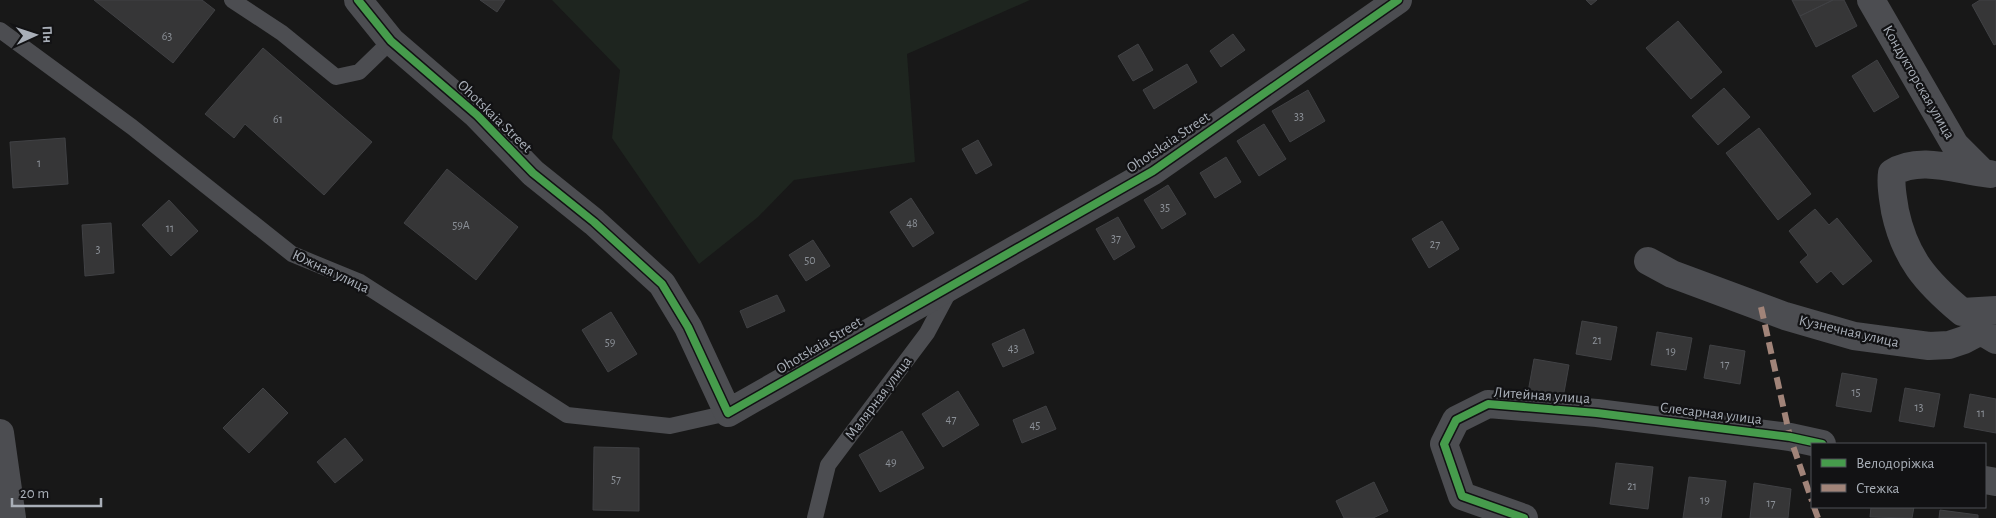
<svg xmlns="http://www.w3.org/2000/svg" width="1996" height="518" viewBox="0 0 1996 518" font-family="'Alegreya Sans',sans-serif">
<style>
.green{fill:#1e251f}
.building{fill:#363637;stroke:#404144}
.lines{fill:none;stroke-linecap:round;stroke-linejoin:round}
.service{stroke:#4c4d51;stroke-width:16}
.minor{stroke:#4c4d51;stroke-width:28}
.quiet{stroke:#a18479;stroke-width:6;stroke-dasharray:12 6;stroke-linecap:butt}
.cycleway-casing{stroke:#121214;stroke-width:11}
.cycleway{stroke:#469c4c;stroke-width:8}
.labels{text-anchor:middle;stroke-width:4.5;stroke-linejoin:round;paint-order:stroke}
.number-label{font-size:12px;fill:#8c9198}
.street-label{font-size:15px;fill:#a9afb8;stroke:#121214}
</style>
<rect width="100%" height="100%" fill="#181818"/>
<path class="green" d="M552 0H1030L907 54 915 162 794 180 758 217 699 264 612 138 620 70Z"/>
<path class="building" d="M94 0H202L215 10 173 63Z
M480 0H505L497 12Z
M1586 0H1597L1591 5Z
M1792 0H1833L1800 16Z
M1833 0H1844L1857 26 1816 47 1800 16Z
M1980 0H1996V44L1994 45 1972 5Z
M1678 21 1722 72 1691 99 1646 48Z
M1233 34 1245 50 1221 67 1210 51Z
M1138 44 1153 70 1133 81 1118 56Z
M263 48 372 142 324 195 245 124 234 138 205 114Z
M1877 60 1899 97 1874 112 1852 76Z
M1187 64 1197 82 1154 109 1143 90Z
M1724 88 1750 117 1718 145 1692 116Z
M1308 90 1325 121 1290 142 1272 111Z
M1264 124 1286 159 1259 176 1237 141Z
M1759 128 1811 194 1778 220 1726 153Z
M65 138 68 184 13 188 10 142Z
M978 140 992 165 976 174 962 149Z
M1226 157 1241 182 1215 198 1200 173Z
M447 169 518 227 476 280 404 223Z
M1168 185 1186 214 1162 229 1144 200Z
M911 198 934 233 913 247 890 212Z
M169 200 198 231 171 256 142 225Z
M1815 209 1829 225 1837 218 1872 261 1843 285 1831 271 1817 283 1800 262 1808 255 1789 231Z
M1118 217 1135 247 1114 260 1096 229Z
M1442 221 1459 249 1429 268 1412 239Z
M111 223 114 273 85 276 82 225Z
M813 240 830 266 806 281 789 255Z
M777 295 785 311 747 328 740 311Z
M611 312 637 354 608 372 582 330Z
M1582 321 1617 327 1611 360 1576 354Z
M1024 329 1034 353 1003 367 992 344Z
M1657 332 1692 338 1686 370 1651 365Z
M1710 345 1745 351 1740 384 1704 378Z
M1534 359 1569 365 1563 398 1528 392Z
M1842 373 1877 379 1871 412 1836 406Z
M263 388 288 413 249 453 223 428Z
M1905 388 1940 394 1934 427 1899 421Z
M958 391 979 425 943 447 922 414Z
M1970 394 1996 399V433L1964 427Z
M1046 406 1056 429 1022 443 1013 420Z
M902 431 924 468 880 492 859 455Z
M345 438 363 460 335 483 317 462Z
M594 447 639 448V511L593 510Z
M1616 463 1653 467 1648 509 1610 504Z
M1689 477 1726 481 1721 518H1683Z
M1374 482 1388 511 1373 518H1344L1336 501Z
M1754 483 1791 489 1788 518H1750Z
M1871 507H1914L1912 518 1870 517Z
M1940 510 1978 515V518H1939Z"/>
<g class="lines">
<path class="service" d="M232 0 282 33 336 77 359 72 391 41
M0 30 132 127 292 254 360 282 567 415 670 426 728 413
M815 518 828 465 927 333 951 288"/>
<path class="minor" d="M358 0 391 41 477 115 533 173 594 222 662 284 688 327 728 413 1153 171 1398 0
M1871 0 1955 145 1983 173 1990 174
M1983 173C1954 169 1918 156 1892 173 1890 186 1893 197 1895 211 1905 258 1926 282 1962 312L1996 310
M1648 261 1672 274 1785 316 1854 336 1929 346 1949 345 1964 340 1981 331 1996 340
M0 433 12 518
M1985 480 1996 482
M1524 518 1462 496 1444 444 1456 420 1488 404 1597 413 1790 437 1822 444"/>
<path class="quiet" d="M1761 307 1790 437 1812 501
M1814 507 1818 518"/>
<defs>
<path id="cycleway" d="M358 0 391 41 477 115 533 173 594 222 662 284 688 327 728 413 1153 171 1398 0
M1524 518 1462 496 1444 444 1456 420 1488 404 1597 413 1790 437 1822 444"/>
</defs>
<use href="#cycleway" class="cycleway-casing"/>
<use href="#cycleway" class="cycleway"/>
</g>
<g class="labels">
<g class="number-label">
<text x="167" y="40">63</text>
<text x="1299" y="120">33</text>
<text x="278" y="123">61</text>
<text x="39" y="167">1</text>
<text x="1165" y="211">35</text>
<text x="912" y="227">48</text>
<text x="461" y="229">59А</text>
<text x="170" y="232">11</text>
<text x="1116" y="242">37</text>
<text x="1435" y="248">27</text>
<text x="98" y="253">3</text>
<text x="810" y="264">50</text>
<text x="1597" y="344">21</text>
<text x="610" y="346">59</text>
<text x="1013" y="352">43</text>
<text x="1671" y="355">19</text>
<text x="1725" y="368">17</text>
<text x="1856" y="396">15</text>
<text x="1919" y="411">13</text>
<text x="1981" y="417">11</text>
<text x="951" y="423">47</text>
<text x="1035" y="429">45</text>
<text x="891" y="466">49</text>
<text x="616" y="483">57</text>
<text x="1632" y="490">21</text>
<text x="1705" y="504">19</text>
<text x="1771" y="507">17</text>
</g>
<g class="street-label">
<text transform="translate(1919 82) rotate(60)" y="5">Кондукторская улица</text>
<text transform="translate(495 116) rotate(44)" y="5">Ohotskaia Street</text>
<text transform="translate(1168 142) rotate(-34)" y="5">Ohotskaia Street</text>
<text transform="translate(331 271) rotate(25)" y="5">Южная улица</text>
<text transform="translate(1849 331) rotate(13)" y="5">Кузнечная улица</text>
<text transform="translate(819 345) rotate(-31)" y="5">Ohotskaia Street</text>
<text transform="translate(1542 395) rotate(4)" y="5">Литейная улица</text>
<text transform="translate(878 398) rotate(-53)" y="5">Малярная улица</text>
<text transform="translate(1711 413) rotate(7)" y="5">Слесарная улица</text>
</g>
</g>
<rect x="1811" y="443" width="175" height="65" fill="#121214" stroke="#4e5156"/>
<rect x="1821" y="459" width="25" height="8" fill="#469c4c" stroke="#4e5156"/>
<text x="1856" y="468" font-size="15" fill="#a9afb8">Велодоріжка</text>
<rect x="1821" y="484" width="25" height="8" fill="#a18479" stroke="#4e5156"/>
<text x="1856" y="493" font-size="15" fill="#a9afb8">Стежка</text>
<g transform="translate(35 35) rotate(87)" stroke="#121214" stroke-width="4" paint-order="stroke">
<path d="M0-4L9 19L0 12L-9 19Z" fill="#a9afb8"/>
<text y="-8" font-size="14" font-weight="bold" text-anchor="middle" fill="#a9afb8">Пн</text>
</g>
<path d="M12 498v8h89v-8" fill="none" stroke="#a9afb8" stroke-width="2.5"/>
<text x="20" y="498" font-size="15" fill="#a9afb8" stroke="#121214" stroke-width="4" paint-order="stroke">20 m</text>
</svg>
